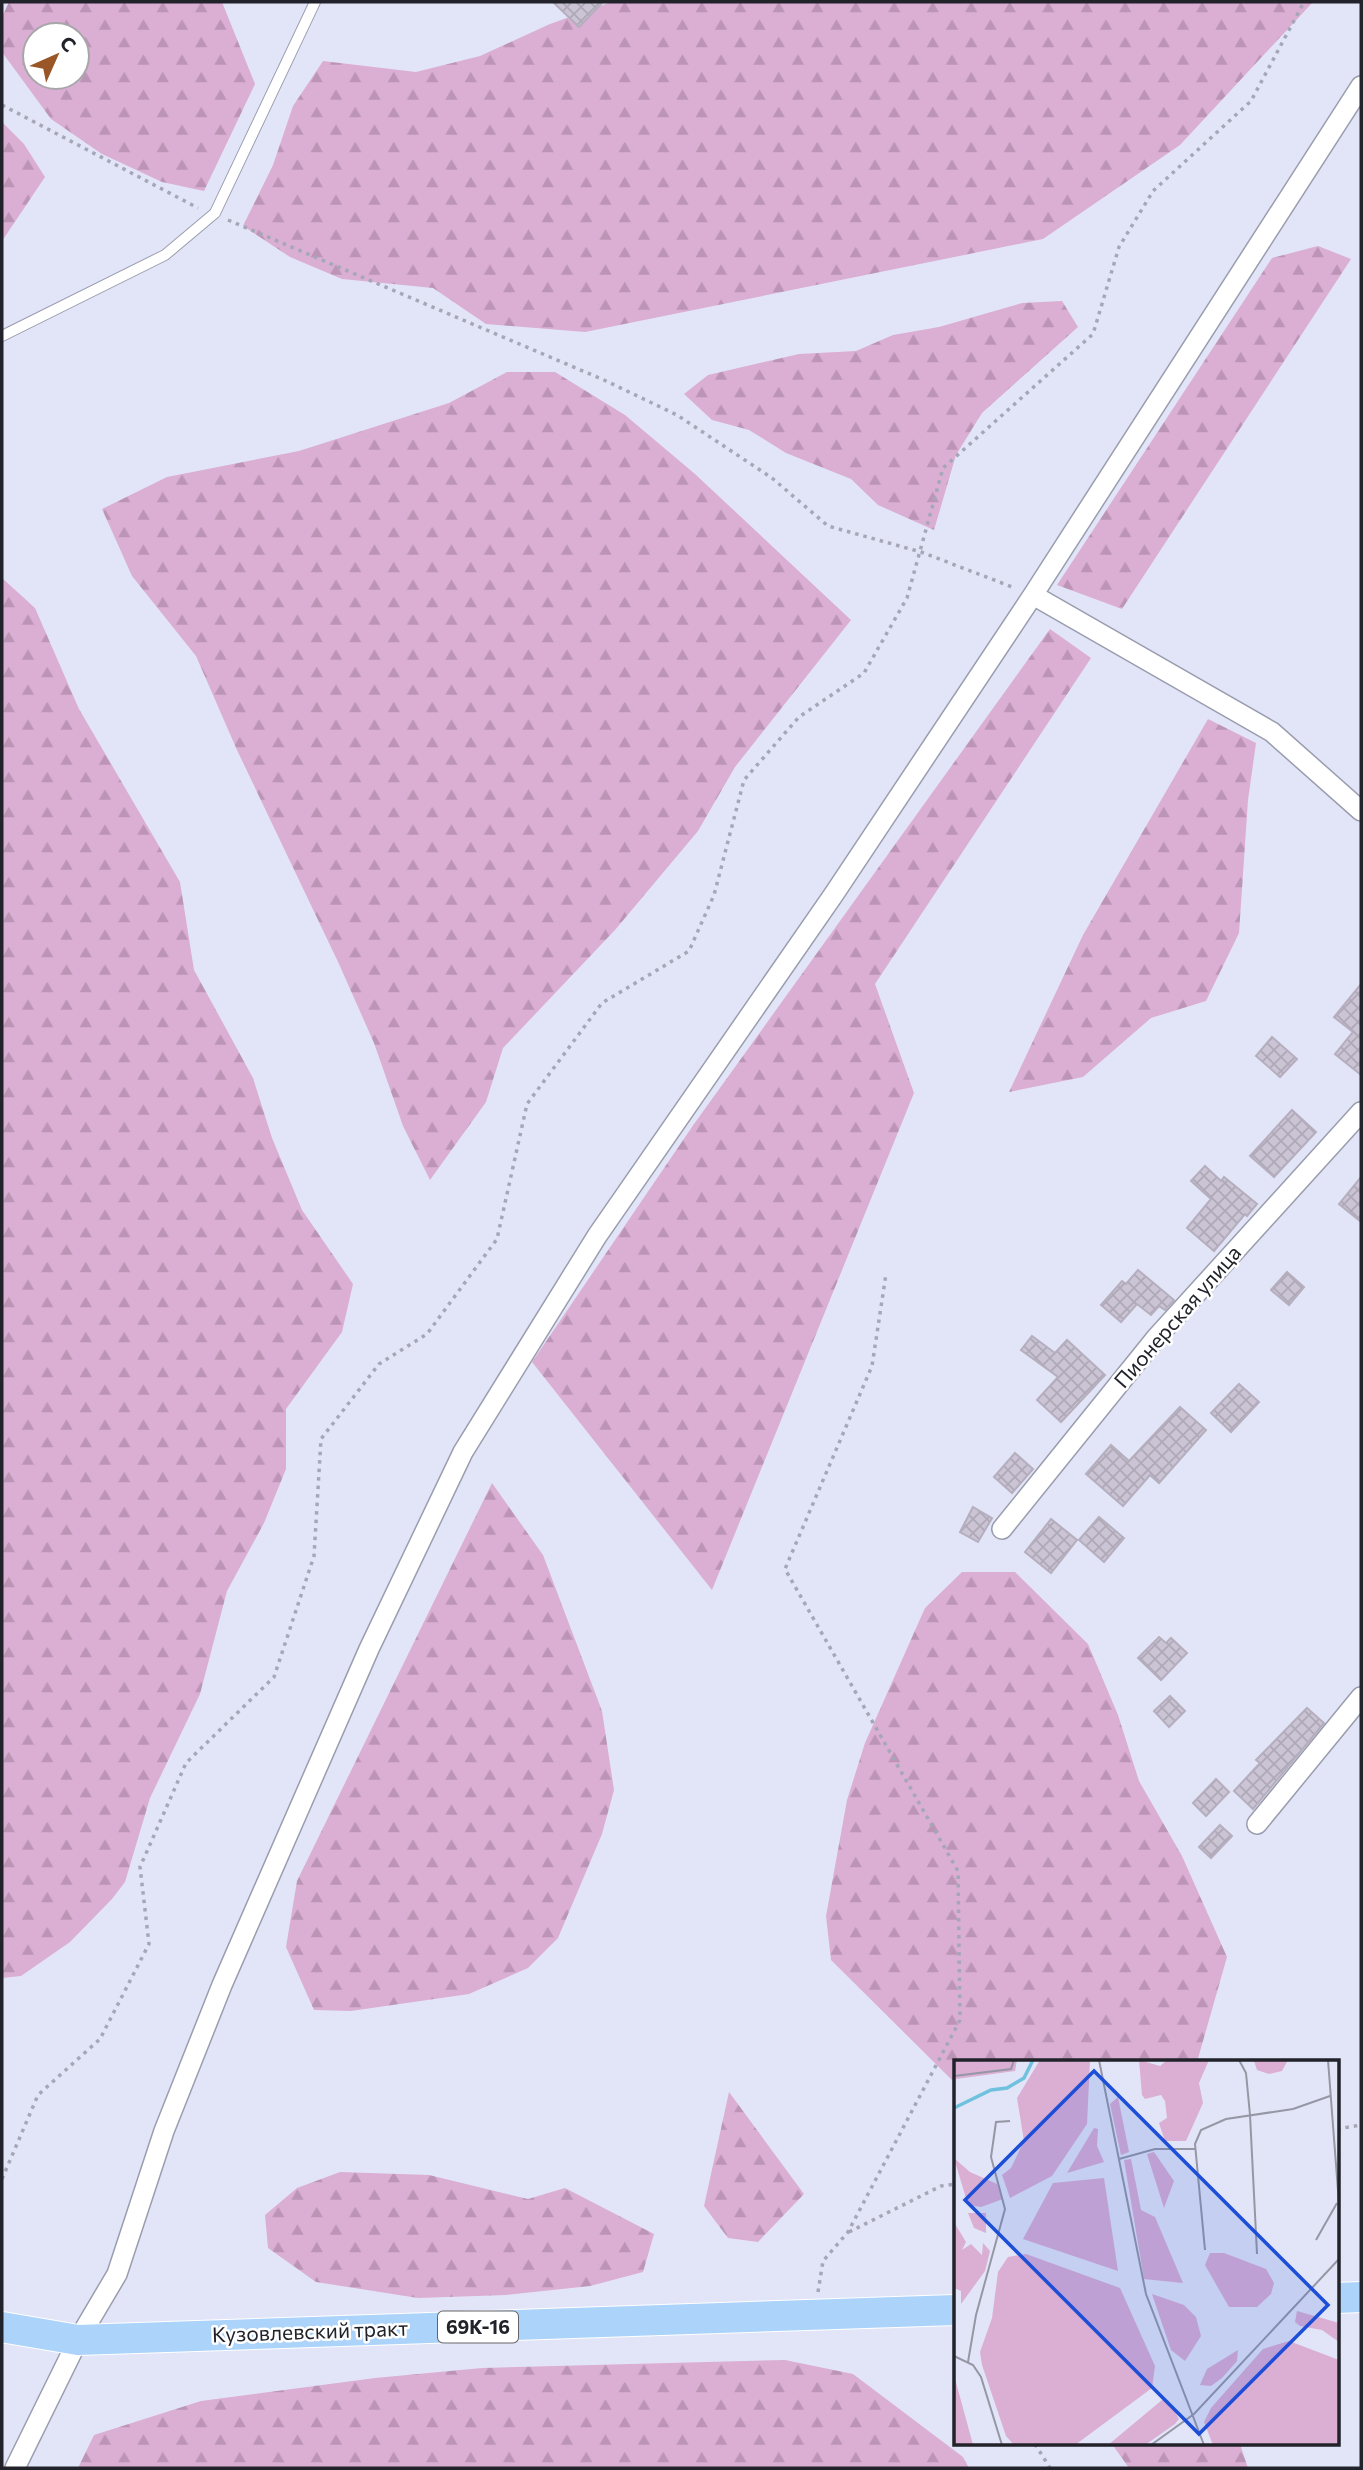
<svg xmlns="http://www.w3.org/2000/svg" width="1363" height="2470" viewBox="0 0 1363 2470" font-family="Commissioner,sans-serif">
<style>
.forest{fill:url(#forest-firs);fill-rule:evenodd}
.building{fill:url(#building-cross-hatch);stroke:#b5aebe;stroke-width:2}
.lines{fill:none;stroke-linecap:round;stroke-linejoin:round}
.lane-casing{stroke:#9a9dae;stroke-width:12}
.street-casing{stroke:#9a9dae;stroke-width:22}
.primary-casing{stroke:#fff;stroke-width:32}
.path{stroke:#a5a7b6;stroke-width:3.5;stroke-dasharray:3.5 5;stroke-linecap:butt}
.lane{stroke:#fff;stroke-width:10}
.street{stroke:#fff;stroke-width:19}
.primary{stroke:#acd3fa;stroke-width:30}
.labels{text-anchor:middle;stroke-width:5;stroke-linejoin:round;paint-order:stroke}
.shield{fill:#fff;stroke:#64656a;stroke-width:2}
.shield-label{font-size:19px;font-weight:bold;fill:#22232a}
.street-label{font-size:21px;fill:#22232a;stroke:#fff}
.inset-river{fill:none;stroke:#6fc1de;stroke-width:3.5}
.inset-road{fill:none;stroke:#9597a5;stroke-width:2}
.view{fill:#1d4ed8;fill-opacity:0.15;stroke:#1d4ed8;stroke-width:3.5}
.inset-edge{fill:none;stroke:#22232a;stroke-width:3.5}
</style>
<defs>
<pattern id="forest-firs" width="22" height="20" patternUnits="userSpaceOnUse" patternTransform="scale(1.75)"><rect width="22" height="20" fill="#dbaed4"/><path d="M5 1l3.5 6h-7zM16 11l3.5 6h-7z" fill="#bc95b6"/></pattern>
<pattern id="building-cross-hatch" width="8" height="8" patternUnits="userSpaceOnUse" patternTransform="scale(1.75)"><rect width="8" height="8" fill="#cbc4d5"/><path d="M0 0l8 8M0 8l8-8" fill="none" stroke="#aea8b7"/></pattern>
</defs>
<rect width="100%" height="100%" fill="#e2e5f7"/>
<path class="forest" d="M9 2H222L255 84 204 191 162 182 102 154 51 119 2 52V17ZM35 35H77V77H35Z
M611 2H1313L1180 145 1043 239 585 332 486 324 433 288 342 279 290 257 243 226 273 165 293 106 323 61 416 72 480 56 550 24Z
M2 122 24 144 45 177 2 241Z
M1318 246 1351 259 1122 609 1057 585 1272 258Z
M1062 301 1078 327 982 413 956 455 934 530 878 505 851 479 786 453 749 430 712 420 684 394 708 375 799 354 856 351 893 335 939 327 1022 303Z
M507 372H555L625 415 695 474 851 620 735 767 698 831 615 930 503 1048 486 1102 430 1180 403 1126 374 1043 339 964 237 750 196 656 132 576 102 509 167 477 299 451 449 403Z
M2 578 35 608 79 709 180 882 194 970 253 1078 272 1138 302 1210 353 1284 342 1332 286 1409V1469L264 1523 227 1591 200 1694 150 1798 125 1882 112 1899 70 1942 21 1976 2 1978Z
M1050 629 1091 658 875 984 914 1093 712 1590 532 1362 694 1124Z
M1208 719 1256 743 1248 800 1239 933 1206 1001 1151 1018 1083 1077 1009 1092 1083 935Z
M492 1483 543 1555 602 1711 614 1790 602 1834 558 1938 528 1968 469 1994 351 2011 314 2010 286 1947 297 1881Z
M962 1572H1015L1088 1644 1118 1715 1139 1781 1182 1856 1227 1957 1197 2062H955V2083L831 1960 826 1916 847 1800 865 1743 925 1608Z
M729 2092 804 2194 758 2242 728 2238 704 2206Z
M340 2172 429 2175 528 2199 565 2188 654 2234 643 2272 590 2286 506 2295 418 2298 316 2282 268 2248 265 2215 297 2188Z
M785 2360 853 2374 963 2457 969 2468H78L94 2435 201 2401 375 2378 482 2368Z
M1112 2444H1240L1248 2468H1129Z"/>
<path class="building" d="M553 2H603L579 27Z
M1361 984V1075L1335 1054 1353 1032 1334 1017Z
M1272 1037 1297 1059 1280 1077 1256 1056Z
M1292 1110 1316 1132 1274 1177 1250 1156Z
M1205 1166 1221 1181 1224 1177 1257 1204 1247 1216 1245 1214 1214 1251 1187 1228 1211 1199 1191 1181Z
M1361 1177V1222L1339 1204Z
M1138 1270 1174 1300 1165 1310 1159 1306 1151 1315 1137 1304 1121 1322 1101 1305 1122 1281 1126 1284Z
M1287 1272 1304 1287 1289 1305 1271 1290Z
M1032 1336 1055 1353 1067 1340 1105 1375 1061 1422 1037 1400 1058 1377 1021 1350Z
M1239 1384 1259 1402 1231 1432 1211 1413Z
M1180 1407 1206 1430 1159 1483 1150 1475 1123 1506 1086 1474 1111 1445 1129 1461Z
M1015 1453 1033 1469 1012 1493 994 1477Z
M973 1507 992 1518 978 1542 960 1532Z
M1099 1517 1124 1538 1104 1562 1079 1540Z
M1051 1519 1077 1540 1051 1573 1025 1552Z
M1159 1637 1166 1643 1171 1638 1187 1653 1161 1680 1138 1658Z
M1170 1696 1185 1711 1169 1727 1154 1711Z
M1307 1708 1324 1723 1253 1809 1234 1791 1260 1763 1256 1760Z
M1216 1779 1229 1792 1206 1816 1193 1803Z
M1220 1825 1232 1836 1211 1858 1199 1847Z"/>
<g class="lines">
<defs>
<path id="lane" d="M2 336 165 255 215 213 315 2"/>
<path id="street" d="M1033 595 1272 732 1361 811
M1002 1529 1156 1338 1361 1112
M1257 1824 1361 1697
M15 2468 78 2340 117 2274 164 2131 222 1985 369 1649 463 1452 597 1236 834 894 1033 595 1361 86"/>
<path id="primary" d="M1337 2298 1361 2297
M2 2327 78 2340 955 2310"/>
</defs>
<use href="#lane" class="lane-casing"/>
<use href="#street" class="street-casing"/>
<use href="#primary" class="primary-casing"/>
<path class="path" d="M2 105 198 208
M228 220 604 380 677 415 772 478 828 526 921 552 1015 588
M1337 2129 1361 2125
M2 2179 38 2095 100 2039 149 1944 140 1867 186 1763 274 1677 314 1556 321 1439 379 1364 427 1334 497 1239 527 1104 602 1003 689 951 714 895 744 780 799 717 864 673 907 598 943 468 1093 334 1119 247 1153 191 1251 101 1304 2
M849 2232 941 2186 955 2184
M818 2292 823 2261 848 2232 960 2020 958 1871 785 1569 872 1366 886 1274
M1035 2444 1050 2468"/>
<use href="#lane" class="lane"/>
<use href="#street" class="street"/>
<use href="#primary" class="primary"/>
</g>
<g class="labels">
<rect class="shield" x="438" y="2311.5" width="80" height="31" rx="5"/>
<g class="shield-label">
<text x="478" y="2334">69К-16</text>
</g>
<g class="street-label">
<text transform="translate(1178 1317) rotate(-49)" y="7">Пионерская улица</text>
<text transform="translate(310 2332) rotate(-2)" y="7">Кузовлевский тракт</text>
</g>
</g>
<g transform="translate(954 2060)">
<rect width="385" height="385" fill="#e2e5f7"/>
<path d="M86 0H136L133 64 98 116 56 138 48 115 57 108 70 81 63 38ZM185 0 206 6 213 0H255L245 23 249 43 232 81H211L205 63 213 58 211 41 207 35 191 39 188 35ZM334 0 328 11 315 14 303 10 300 1ZM164 37 175 92 167 95 156 44ZM140 68 144 69 143 86 150 102 113 113ZM200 92 220 121 210 148 193 94ZM0 98 16 112 43 124 49 139 27 147 14 145ZM177 99 187 150 201 157 229 223 190 219 170 100ZM150 118 164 211 69 179 99 123ZM14 153H32V173L20 168ZM0 162 12 182 8 190 17 184 28 195 29 183 36 191 31 211 7 244V231L0 228ZM256 193H270L312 209 320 223 317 234 303 247H275L251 205ZM72 194 166 228 201 306 198 328 121 385H60L52 376 28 305 26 292 38 258 44 212 54 197ZM198 234 230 245 242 257 247 276 231 301 217 290ZM343 251 385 263V282L368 270 346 266 341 262ZM335 281 385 300V385H259L250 362 257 348 309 289ZM284 290 283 301 268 318 257 326 246 325 253 309ZM0 315 18 381 19 385H0ZM208 340H214L225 359 221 364 191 385H154Z" fill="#dbaed4"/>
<path d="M0 0H63L61 11 2 19Z" fill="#dbaed4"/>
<path class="inset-river" d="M0 48 37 30 53 28 70 18 79 0"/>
<path class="inset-road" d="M145 0 192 234 250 385M285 0 292 13 296 55 303 194M374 0 385 144M0 16 57 9 60 0M165 99 201 89H241M362 180 383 143M251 190 241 84 247 70 272 59 339 49 376 36M0 296 19 305 27 317 48 385M14 302 22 255 51 149 37 97 42 62 56 61M197 385 240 354 385 199"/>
<path class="view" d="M140 11 374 245 245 374 11 140Z"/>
<rect width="385" height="385" class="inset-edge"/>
</g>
<rect width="1363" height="2470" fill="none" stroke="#22232a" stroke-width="7"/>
<g transform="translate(56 56) rotate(45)"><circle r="33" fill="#ffffff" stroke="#a7a7aa" stroke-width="2"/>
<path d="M0-5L12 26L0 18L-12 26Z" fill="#995627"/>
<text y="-10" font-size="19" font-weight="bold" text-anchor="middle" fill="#22232a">С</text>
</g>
</svg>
